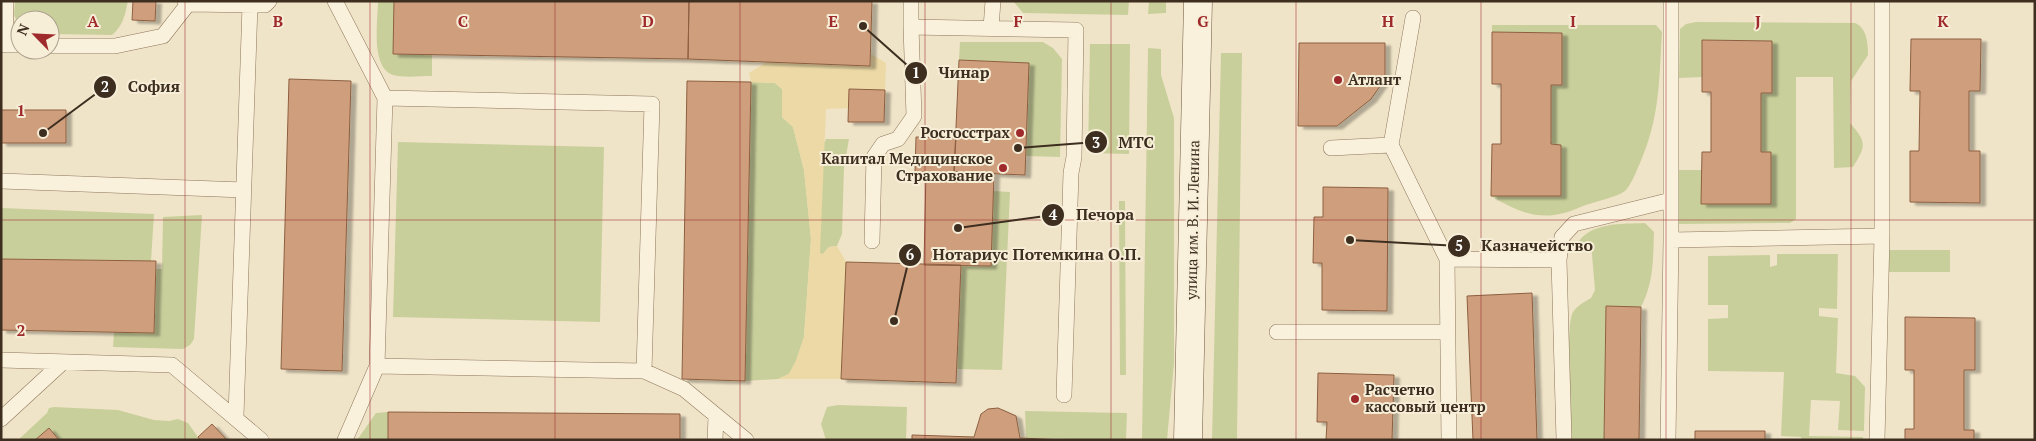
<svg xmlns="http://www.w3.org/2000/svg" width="2036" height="441" viewBox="0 0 2036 441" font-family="'PT Serif',serif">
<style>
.green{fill:#c9cf9b}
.sand{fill:#ecd9a5}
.building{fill:#cf9f7d;stroke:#8d5f41;filter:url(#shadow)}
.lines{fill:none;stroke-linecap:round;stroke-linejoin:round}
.lane-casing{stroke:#8d765c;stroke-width:16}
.secondary-casing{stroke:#6f573f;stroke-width:29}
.lane{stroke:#faf1dc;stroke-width:15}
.secondary{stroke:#faf1dc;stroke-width:28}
.grid{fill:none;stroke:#9e2a2b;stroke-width:1;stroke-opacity:0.55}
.poi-dot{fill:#9e2a2b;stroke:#f7eed8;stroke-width:2}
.labels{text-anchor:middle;stroke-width:4;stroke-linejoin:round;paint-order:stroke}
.poi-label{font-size:15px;font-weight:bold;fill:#3d2e20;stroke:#f7eed8;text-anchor:start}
.street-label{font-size:15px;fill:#3d2e20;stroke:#f7eed8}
.grid-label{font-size:16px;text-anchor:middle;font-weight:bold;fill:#9e2a2b;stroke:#f7eed8;stroke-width:4;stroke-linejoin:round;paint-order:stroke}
.leader{fill:none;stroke:#3d2e20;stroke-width:2}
.callout-dot{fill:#3d2e20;stroke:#f7eed8;stroke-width:2}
.mark-label{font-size:15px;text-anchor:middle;font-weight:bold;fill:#fff}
.callout-label{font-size:16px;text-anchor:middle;font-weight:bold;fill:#3d2e20;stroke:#f7eed8;stroke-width:4;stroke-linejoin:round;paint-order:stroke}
</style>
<defs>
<filter id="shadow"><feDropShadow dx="5.5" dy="3" stdDeviation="1" flood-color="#0004"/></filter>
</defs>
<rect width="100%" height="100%" fill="#f0e4c8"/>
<path class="green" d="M15 1H128C125 15 123 26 112 35L50 34V20H20V27L14 15Z
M378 1H394L432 54V76C420 76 404 78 393 75 370 67 378 20 378 1Z
M1013 1H1129L1128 15 1023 13Z
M1149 1H1166V13L1148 14Z
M1696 22 1855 23C1867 28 1868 43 1868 55L1851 81 1850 123C1867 142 1866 146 1853 167L1834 168 1833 77H1796V219L1790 223 1678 224 1677 170H1702V204H1771V153L1761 152V93H1772V41L1703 40 1702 77 1679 78 1680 29 1686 24Z
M1492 25H1656L1662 32C1659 81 1660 117 1640 163 1636 172 1632 183 1626 190 1619 197 1593 202 1583 206 1546 223 1525 216 1491 196H1561V145L1551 144V85H1562V33L1492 32Z
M960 42H1043L1053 48 1062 59 1060 157 1026 156 1029 63 959 60Z
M1090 44H1130L1129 154 1088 153Z
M1148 48 1161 49V75L1174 118V363L1167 440H1142Z
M1221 53H1242L1237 440H1212Z
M751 82 775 83 782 89V117L793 127 804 170 811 239 804 337 796 361 789 374 778 379 745 381Z
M826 139H849L844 168 842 234 837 246 829 247 823 254H820L819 244 822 147Z
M398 142 604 147 600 322 393 317Z
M993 191 1010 192 1002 370 957 369 960 265 991 266Z
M1119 201H1125L1126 375H1120Z
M1 208 154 214 151 261 1 259Z
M202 215 194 339 190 345 183 349 113 347 114 332 154 333 156 269H162L163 217Z
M1645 223 1654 232C1653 259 1654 282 1641 307H1606L1604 440H1571C1570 418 1565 326 1573 312 1578 305 1584 302 1591 298L1595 290 1591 243 1577 244C1590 222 1622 224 1645 223Z
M1887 250H1950V272H1887Z
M1777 254H1838L1837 309 1819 308V316L1838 318 1836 373 1855 376 1865 387 1864 431 1838 430 1840 401 1811 400 1809 436 1863 437V440H1802L1801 437 1781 436 1784 372 1708 371V319L1728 318V305H1708V256L1770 255V267L1777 265Z
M838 405 907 407 906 440H826L821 424 827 407Z
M54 407 118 410 154 420 169 421 178 419 188 423 200 440H59L49 428 35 440H18L47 413 49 408Z
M1025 411 1127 413 1126 440 1026 438Z
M388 412V440H357L376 413Z"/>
<path class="sand" d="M871 54 886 63 885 90 849 89V108L826 109 820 253 823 254 829 247 837 246 846 262 841 379H778L789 374 796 361 804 337 811 239 804 170 793 127 782 117V89L775 83 751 82 749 73 767 62 870 66Z"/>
<path class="building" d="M133 1H156L155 21 132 20Z
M394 1H689L688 59 393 54Z
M689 1H872L870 66 688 59Z
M1492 32 1562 33V85H1551V144L1561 145V196H1491L1492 144H1501V84H1492Z
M1911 39H1981L1980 91H1969V151H1980V203L1910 202V151H1919L1920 91H1910Z
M1702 40 1772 41V93H1761V152H1771V204H1701L1702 152H1711V92H1702Z
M1299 43H1385V79L1371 99 1337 126H1298Z
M959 60 1029 63 1025 175 954 172Z
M289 79 351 81 342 371 281 369Z
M687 81 751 82 745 381 682 379Z
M849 89 885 90 884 122H848Z
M1 110H66V143H1Z
M916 137 956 138 954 172 994 173 991 266 924 265 926 172H915Z
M1323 187 1388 188 1387 311 1322 310V263H1313L1314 217H1323Z
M1 259 156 261 154 333 1 330Z
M846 262 961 265 956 383 841 379Z
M1532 293 1537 440H1473L1467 296Z
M1606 306 1641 307 1639 440H1604Z
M1905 317 1975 318V370H1964V430H1974V440H1905V429H1914V370H1905Z
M1318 373 1394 375 1392 440H1326L1327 422H1317Z
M998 408 1016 416 1020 438 1065 440H912V435L974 437 981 414 988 409Z
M388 412 680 414V440H388Z
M212 424 227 440H200L198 437Z
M49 428 59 440H35Z
M1695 431H1765V440H1695Z"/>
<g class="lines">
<defs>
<path id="lane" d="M6 1 5 45H20
M185 1 188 4 265 5 269 1
M335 1 385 98
M911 1V27L1076 30 1074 157 1071 173 1064 395
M1671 1V240L1882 236
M991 28 993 1
M50 46H115L163 36 188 4
M1391 145 1447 259 1559 260 1564 440
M1331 148 1391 145 1413 18
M1 181 244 190
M872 241 874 157 883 144 898 139 914 116 911 27
M1447 259 1449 440
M1559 260 1562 237 1574 224 1671 200
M1277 332H1448
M1 360 172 365 261 440
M644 371 684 389 746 440
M236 416 250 5
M1 419 63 362
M345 440 377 366 385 98 652 104 644 371 377 366
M715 440 716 416
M1668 440 1671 240
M1877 440 1882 236V1"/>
<path id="secondary" d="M1188 440 1198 1"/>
</defs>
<use href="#lane" class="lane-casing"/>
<use href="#secondary" class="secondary-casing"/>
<use href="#lane" class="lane"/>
<use href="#secondary" class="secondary"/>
</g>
<path class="grid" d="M185 1V440M370 1V440M555 1V440M740 1V440M925 1V440M1111 1V440M1296 1V440M1481 1V440M1666 1V440M1851 1V440M1 220H2035"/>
<g class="poi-dot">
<circle cx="1338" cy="80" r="5"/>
<circle cx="1020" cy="133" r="5"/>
<circle cx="1003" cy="168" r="5"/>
<circle cx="1355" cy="399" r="5"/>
</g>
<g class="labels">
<g class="poi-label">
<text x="1348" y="85">Атлант</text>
<text x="1010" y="138" text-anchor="end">Росгосстрах</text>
<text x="993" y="164" text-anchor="end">Капитал Медицинское<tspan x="993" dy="17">Страхование</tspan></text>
<text x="1365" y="395">Расчетно<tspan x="1365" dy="17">кассовый центр</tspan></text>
</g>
<g class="street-label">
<text transform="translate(1193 220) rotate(-89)" y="5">улица им. В. И. Ленина</text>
</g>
</g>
<g class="grid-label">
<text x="93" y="27">A</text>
<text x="278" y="27">B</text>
<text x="463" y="27">C</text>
<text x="648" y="27">D</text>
<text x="833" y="27">E</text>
<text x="1018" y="27">F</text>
<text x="1203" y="27">G</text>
<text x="1388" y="27">H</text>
<text x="1573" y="27">I</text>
<text x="1758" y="27">J</text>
<text x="1943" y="27">K</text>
<text x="21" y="116">1</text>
<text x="21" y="336">2</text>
</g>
<path class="leader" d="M863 26L916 73M43 133L105 87M1018 148L1096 142M958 228L1053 215M1350 240L1459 246M894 321L910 255"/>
<g class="callout-dot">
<circle cx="863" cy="26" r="5"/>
<circle cx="43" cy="133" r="5"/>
<circle cx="1018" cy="148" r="5"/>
<circle cx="958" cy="228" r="5"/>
<circle cx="1350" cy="240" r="5"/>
<circle cx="894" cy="321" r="5"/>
<circle cx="916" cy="73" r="12"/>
<circle cx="105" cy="87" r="12"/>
<circle cx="1096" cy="142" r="12"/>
<circle cx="1053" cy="215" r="12"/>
<circle cx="1459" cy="246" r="12"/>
<circle cx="910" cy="255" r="12"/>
</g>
<g class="mark-label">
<text x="916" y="78">1</text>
<text x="105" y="92">2</text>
<text x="1096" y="148">3</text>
<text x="1053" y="220">4</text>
<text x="1459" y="251">5</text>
<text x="910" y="260">6</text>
</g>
<g class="callout-label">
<text x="964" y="78">Чинар</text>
<text x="154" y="92">София</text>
<text x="1136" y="148">МТС</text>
<text x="1105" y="220">Печора</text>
<text x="1537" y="251">Казначейство</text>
<text x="1037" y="260">Нотариус Потемкина О.П.</text>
</g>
<rect width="2036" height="441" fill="none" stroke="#3d2e20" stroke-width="5"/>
<g transform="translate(35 35) rotate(294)"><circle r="24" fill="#f7eed8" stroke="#ada18e"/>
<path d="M0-4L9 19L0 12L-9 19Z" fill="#9e2a2b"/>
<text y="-8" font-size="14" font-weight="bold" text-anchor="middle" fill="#3d2e20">N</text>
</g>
</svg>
